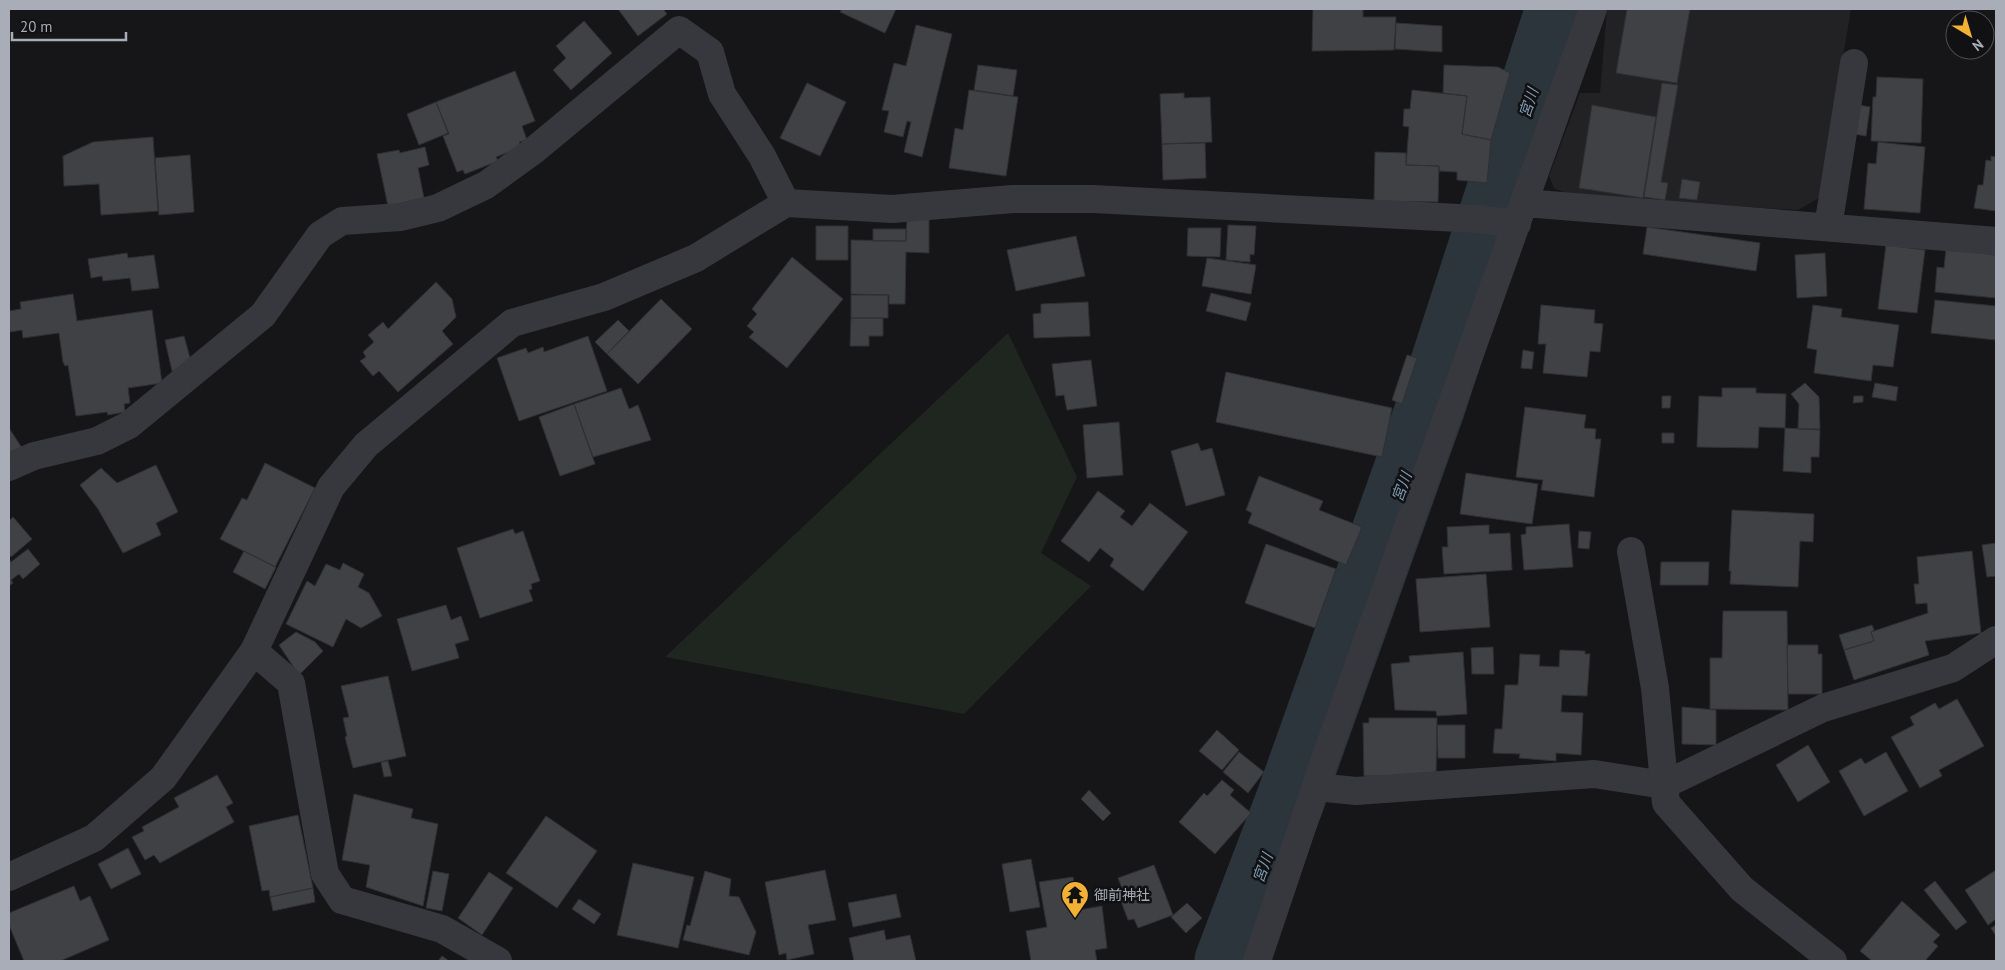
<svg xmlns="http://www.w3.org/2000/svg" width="2005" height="970" viewBox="0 0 2005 970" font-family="'PT Sans','Noto Sans JP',sans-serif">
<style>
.built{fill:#222225}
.green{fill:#1e261f}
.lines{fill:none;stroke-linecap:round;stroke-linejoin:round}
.river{stroke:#2c353c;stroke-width:69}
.building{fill:#404145;stroke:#303034}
.minor{stroke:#37383d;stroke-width:28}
.labels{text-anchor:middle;stroke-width:5;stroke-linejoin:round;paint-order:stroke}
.poi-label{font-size:14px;fill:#a8adb8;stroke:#111113;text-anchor:start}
.water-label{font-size:15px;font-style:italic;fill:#7f9bb3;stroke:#111113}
</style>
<rect width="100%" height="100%" fill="#161618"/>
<path class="built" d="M1607 9H1851L1819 198 1798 210 1573 196 1554 188 1549 176 1580 93H1600Z"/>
<path class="green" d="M1008 333 1077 477 1041 553 1091 586 964 714 665 657Z"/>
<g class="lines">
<path class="river" d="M1229 961 1291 798 1431 406 1560 9"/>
</g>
<path class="building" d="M618 9H663L667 14 638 36Z
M842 9H896L885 33 840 12Z
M1313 9H1363V17H1396L1394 50 1312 51Z
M1627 9H1690L1677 83 1616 73Z
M584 21 612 53 571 90 553 70 566 58 556 46Z
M1396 23 1442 26V52L1395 49Z
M916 25 952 34 922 157 904 152 911 122 907 121 903 137 884 132 889 111 882 110 894 63 906 66Z
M978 65 1017 70 1013 96 974 90Z
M1444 65 1498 67 1510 73 1491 140 1462 134 1467 96 1443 93Z
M515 71 535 121 522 126 527 140 519 142 521 145 516 149 496 157 498 161 465 174 463 170 457 172 443 136 449 134 436 102Z
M1877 77 1923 79 1921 143 1871 141 1873 97H1876Z
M807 83 846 102 820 156 780 138Z
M1662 83 1678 85 1661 182 1668 183 1665 200 1644 197Z
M969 90 1018 97 1006 176 949 168 955 128 963 130Z
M1412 90 1467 96 1462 134 1491 140 1487 183 1457 180V172L1439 171V166L1406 165 1409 127 1403 126 1404 109H1410Z
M1184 93V98L1210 97 1212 142 1162 144 1160 94Z
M436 102 448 133 419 145 407 114Z
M1592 105 1656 117 1643 198 1579 188Z
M1859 105 1870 107 1866 136 1854 134Z
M153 137 158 211 101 215 99 184 64 186 63 156 93 142Z
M1878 142 1925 147 1920 213 1864 209 1868 163 1876 164Z
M1205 143 1206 178 1163 180 1162 144Z
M425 147 429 165 418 168 424 198 388 206 377 154 399 150 400 153Z
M1375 152 1406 153V165L1439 166 1438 202 1374 201Z
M190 155 194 212 159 215 155 158Z
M1991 156 1996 157V211L1974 208 1978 185H1983L1986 160 1991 161Z
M1682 179 1700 182 1697 200 1679 198Z
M907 218H929V253L906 252 905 304H889V295L851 294V240L906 241Z
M1228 225 1256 226 1254 255 1250 254V262L1226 260Z
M816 226H848V260H816Z
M1647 227 1760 243 1756 271 1643 254Z
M1188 228H1221L1220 257 1187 256Z
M873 229H906V241H873Z
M1076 236 1085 276 1016 291 1007 250Z
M1886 245 1925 250 1917 313 1878 309Z
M1946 249 1996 255V298L1935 292 1937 267 1944 268Z
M127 253 128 258 154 255 159 288 132 291 130 278 103 281 102 276 91 278 88 259Z
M1825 253 1827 296 1797 298 1795 255Z
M792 257 843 299 787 368 749 337 754 332 747 326 757 314 752 309Z
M1207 258 1256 265 1251 294 1202 286Z
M436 282 452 299 456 317 442 331 453 344 398 392 379 371 373 376 360 361 366 357 363 352 374 342 368 335 383 322 388 329Z
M1211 293 1251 303 1246 321 1206 311Z
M73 294 77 321 152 310 162 383 128 388 130 403 124 404 125 412 108 415 107 412 76 416 68 365 65 366 63 362 59 333 23 338 22 330 10 332 9 311 21 309 20 302Z
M851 295H888V318H851Z
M661 299 692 329 638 384 607 354Z
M1935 300 1996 306V340L1931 333Z
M1088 302 1090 336 1034 338 1033 314 1041 313V304Z
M1541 305 1595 310 1594 323 1603 324 1600 352 1590 351 1587 377 1543 373 1546 344H1538Z
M1813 305 1842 309 1841 317 1899 325 1893 367 1873 365 1871 381 1814 373 1817 350 1807 348Z
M851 318H883V336H869V346H850Z
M618 320 629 331 607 354 595 342Z
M184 336 192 365 172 371 165 340Z
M588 336 607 391 519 421 497 358 526 348 528 353 543 347 544 352Z
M1523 350 1534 352 1532 369 1521 368Z
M1407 355 1417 358 1402 404 1392 400Z
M1091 360 1097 406 1067 410 1064 395 1056 396 1052 364Z
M1226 372 1392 408 1382 457 1216 422Z
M1805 383 1819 397 1820 429H1798L1799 404 1791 394Z
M1875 383 1898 387 1896 401 1872 397Z
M621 388 629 409 638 405 651 440 593 457 574 404Z
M1722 388H1756V393L1786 394 1785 428 1759 427 1758 448 1697 447 1699 396 1722 397Z
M1662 396H1671L1670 408H1662Z
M1854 396H1863V402L1853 403Z
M574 404 595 464 560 476 539 417Z
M1525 407 1586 415 1584 428 1596 429 1595 439H1601L1594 497 1541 490 1543 480 1516 477Z
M1119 422 1123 475 1087 478 1083 425Z
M9 428 22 448 9 456Z
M1785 428 1820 430 1819 457H1811V473L1783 471Z
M1662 433H1674V443H1662Z
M1198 443 1201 451 1212 448 1225 495 1186 506 1171 451Z
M265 463 315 488 275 567 220 539 242 498 247 500Z
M156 465 178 512 156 523 161 535 123 553 98 509 80 485 101 468 117 483Z
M1466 473 1538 484 1532 524 1460 514Z
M1259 476 1323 501 1319 510 1362 527 1346 565 1248 523 1252 513 1246 510Z
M1098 491 1125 511 1120 517 1132 526 1150 503 1188 532 1143 591 1110 566 1114 559 1100 548 1089 562 1061 541Z
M1732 510 1814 514 1813 542 1800 541 1798 587 1730 584 1731 571H1729Z
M13 517 32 539 11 557 9 554V521Z
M1569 524 1573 567 1524 570 1521 535 1526 534V527Z
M1489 525V534L1510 533 1512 570 1444 574 1442 547H1448L1447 527Z
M513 529 515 534 523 531 540 581 531 584 532 589 529 590 533 601 480 618 457 548Z
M1579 531 1591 532 1589 549 1578 548Z
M1996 543V576L1987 577 1982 545Z
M1266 544 1336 569 1315 628 1245 603Z
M28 549 40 564 23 579 19 574 11 580 13 583 9 586V559L11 562Z
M244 551 276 567 265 589 233 572Z
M1972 551 1981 633 1925 641 1929 655 1854 680 1844 650 1874 641 1871 632 1928 613 1927 603 1916 604 1914 584H1919L1917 557Z
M1661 562H1709L1708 585H1660Z
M343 563 364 574 358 587 369 593 382 616 361 628 346 619 333 647 286 624 307 581 315 586 326 564 340 570Z
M1486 574 1490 627 1420 632 1416 579Z
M446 605 451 620 461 616 469 640 455 644 459 658 412 671 397 619Z
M1723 611H1787L1788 710 1710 709V658H1722Z
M1872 625 1874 630 1871 632 1874 641 1844 650 1839 635Z
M296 632 315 642 323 651 299 675 279 645Z
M1787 645H1818V654H1822V694H1788Z
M1493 647 1494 674H1472L1471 648Z
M1560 650 1585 651V654H1590L1587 696 1562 695 1561 712 1583 713 1581 755 1556 753V761L1519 758 1520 754 1493 753 1495 729H1502L1505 685H1518L1520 654 1540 655 1539 666 1559 667Z
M1463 652 1467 714 1437 716 1436 711 1395 710 1391 664 1410 662 1409 656Z
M388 676 406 756 353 768 345 737 347 736 343 718 349 717 341 686Z
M1957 699 1984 746 1939 770 1942 776 1920 788 1891 737 1914 725 1910 717 1935 703 1939 709Z
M1682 707 1716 710V745L1682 744Z
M1369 718H1437L1436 776H1364L1363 723H1369Z
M1437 725H1465V758H1438Z
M1217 730 1239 750 1222 770 1199 751Z
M1808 745 1830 782 1798 802 1776 765Z
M1239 752 1264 772 1248 793 1223 772Z
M1886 752 1908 791 1864 816 1839 771 1861 758 1865 764Z
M388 761 392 776 384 777 381 762Z
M217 775 233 803 226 807 234 822 160 863 154 855 145 860 132 837 144 831 142 827 179 807 174 798Z
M1222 780 1234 790 1230 795 1251 813 1215 854 1179 822 1204 793 1207 796Z
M1089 790 1111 813 1103 821 1081 799Z
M354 794 413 809 411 818 438 824 423 906 366 887 370 865 342 860Z
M298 815 313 888 270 897 269 890 262 891 249 826Z
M546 816 597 851 557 908 506 873Z
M128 848 141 874 111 889 98 864Z
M1031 859 1040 907 1010 912 1002 864Z
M633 863 694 877 678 948 617 935Z
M1154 865 1173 915 1138 928 1134 919 1128 920 1121 901 1126 899 1118 878Z
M825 870 836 920 808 925 814 954 787 960 786 953 779 955 765 882Z
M1996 870V919L1988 925 1965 890Z
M433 871 449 874 442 911 426 908Z
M705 871 731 879 729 896 739 897 756 932 749 955 683 940 687 925 690 926Z
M489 872 513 888 482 935 458 918Z
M1073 877 1079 910 1102 906 1107 948 1095 950 1097 961H1031L1026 931 1047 927 1039 882Z
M1935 881 1967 922 1956 930 1924 890Z
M74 886 80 901 90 896 109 940 60 961H24L9 925V913Z
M313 888 315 902 273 911 270 897Z
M896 894 901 917 853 927 848 903Z
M579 899 601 914 594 924 572 909Z
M1902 901 1940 935 1933 942 1938 946 1925 961H1872L1860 951Z
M1187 903 1202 918 1186 933 1171 917Z
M1996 925V936L1991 928Z
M884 930 886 940 910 935 916 961H854L849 938Z
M442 956 449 961H438Z"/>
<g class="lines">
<path class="minor" d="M1524 203 1996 241
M1828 227 1854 63
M9 467 34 456 97 441 129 425 263 315 320 235 342 221 401 217 438 208 486 185 533 151 679 30 710 52 722 94 762 156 786 203
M1631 551 1655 688 1666 803 1742 889 1833 961
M254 651 291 683 325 874 342 900 442 929 498 961
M1316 787 1356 791 1594 774 1664 785 1823 708 1953 668 1996 640
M9 877 94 838 163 778 254 651 331 487 366 445 512 323 604 297 696 258 786 203 892 209 1013 199H1093L1478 219 1517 224
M1257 961 1324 762 1593 9"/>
</g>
<defs>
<symbol id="temple-pin" viewBox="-11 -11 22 30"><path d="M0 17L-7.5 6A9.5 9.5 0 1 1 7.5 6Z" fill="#f2b134" stroke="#111113"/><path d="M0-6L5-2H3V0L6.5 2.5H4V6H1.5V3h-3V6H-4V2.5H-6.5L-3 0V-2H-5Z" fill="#111"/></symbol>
</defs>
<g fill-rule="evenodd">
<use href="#temple-pin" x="1059" y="879" width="32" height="43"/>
</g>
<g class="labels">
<g class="poi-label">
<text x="1094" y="900">御前神社</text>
</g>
<g class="water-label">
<text transform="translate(1529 103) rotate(-72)" y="5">宮川</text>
<text transform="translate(1402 487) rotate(-70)" y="5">宮川</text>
<text transform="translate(1263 868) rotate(-70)" y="5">宮川</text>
</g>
</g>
<rect width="2005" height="970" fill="none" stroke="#a8adb8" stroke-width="20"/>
<g transform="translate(1970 35) rotate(142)"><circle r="24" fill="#111113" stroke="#4d4f55"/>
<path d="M0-4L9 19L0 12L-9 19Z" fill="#f2b134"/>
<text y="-8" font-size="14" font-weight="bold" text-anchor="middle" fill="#a8adb8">N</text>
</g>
<path d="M12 32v8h114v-8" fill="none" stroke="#a8adb8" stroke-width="2.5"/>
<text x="20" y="32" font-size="15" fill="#a8adb8" stroke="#111113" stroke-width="4" paint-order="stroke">20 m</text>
</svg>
